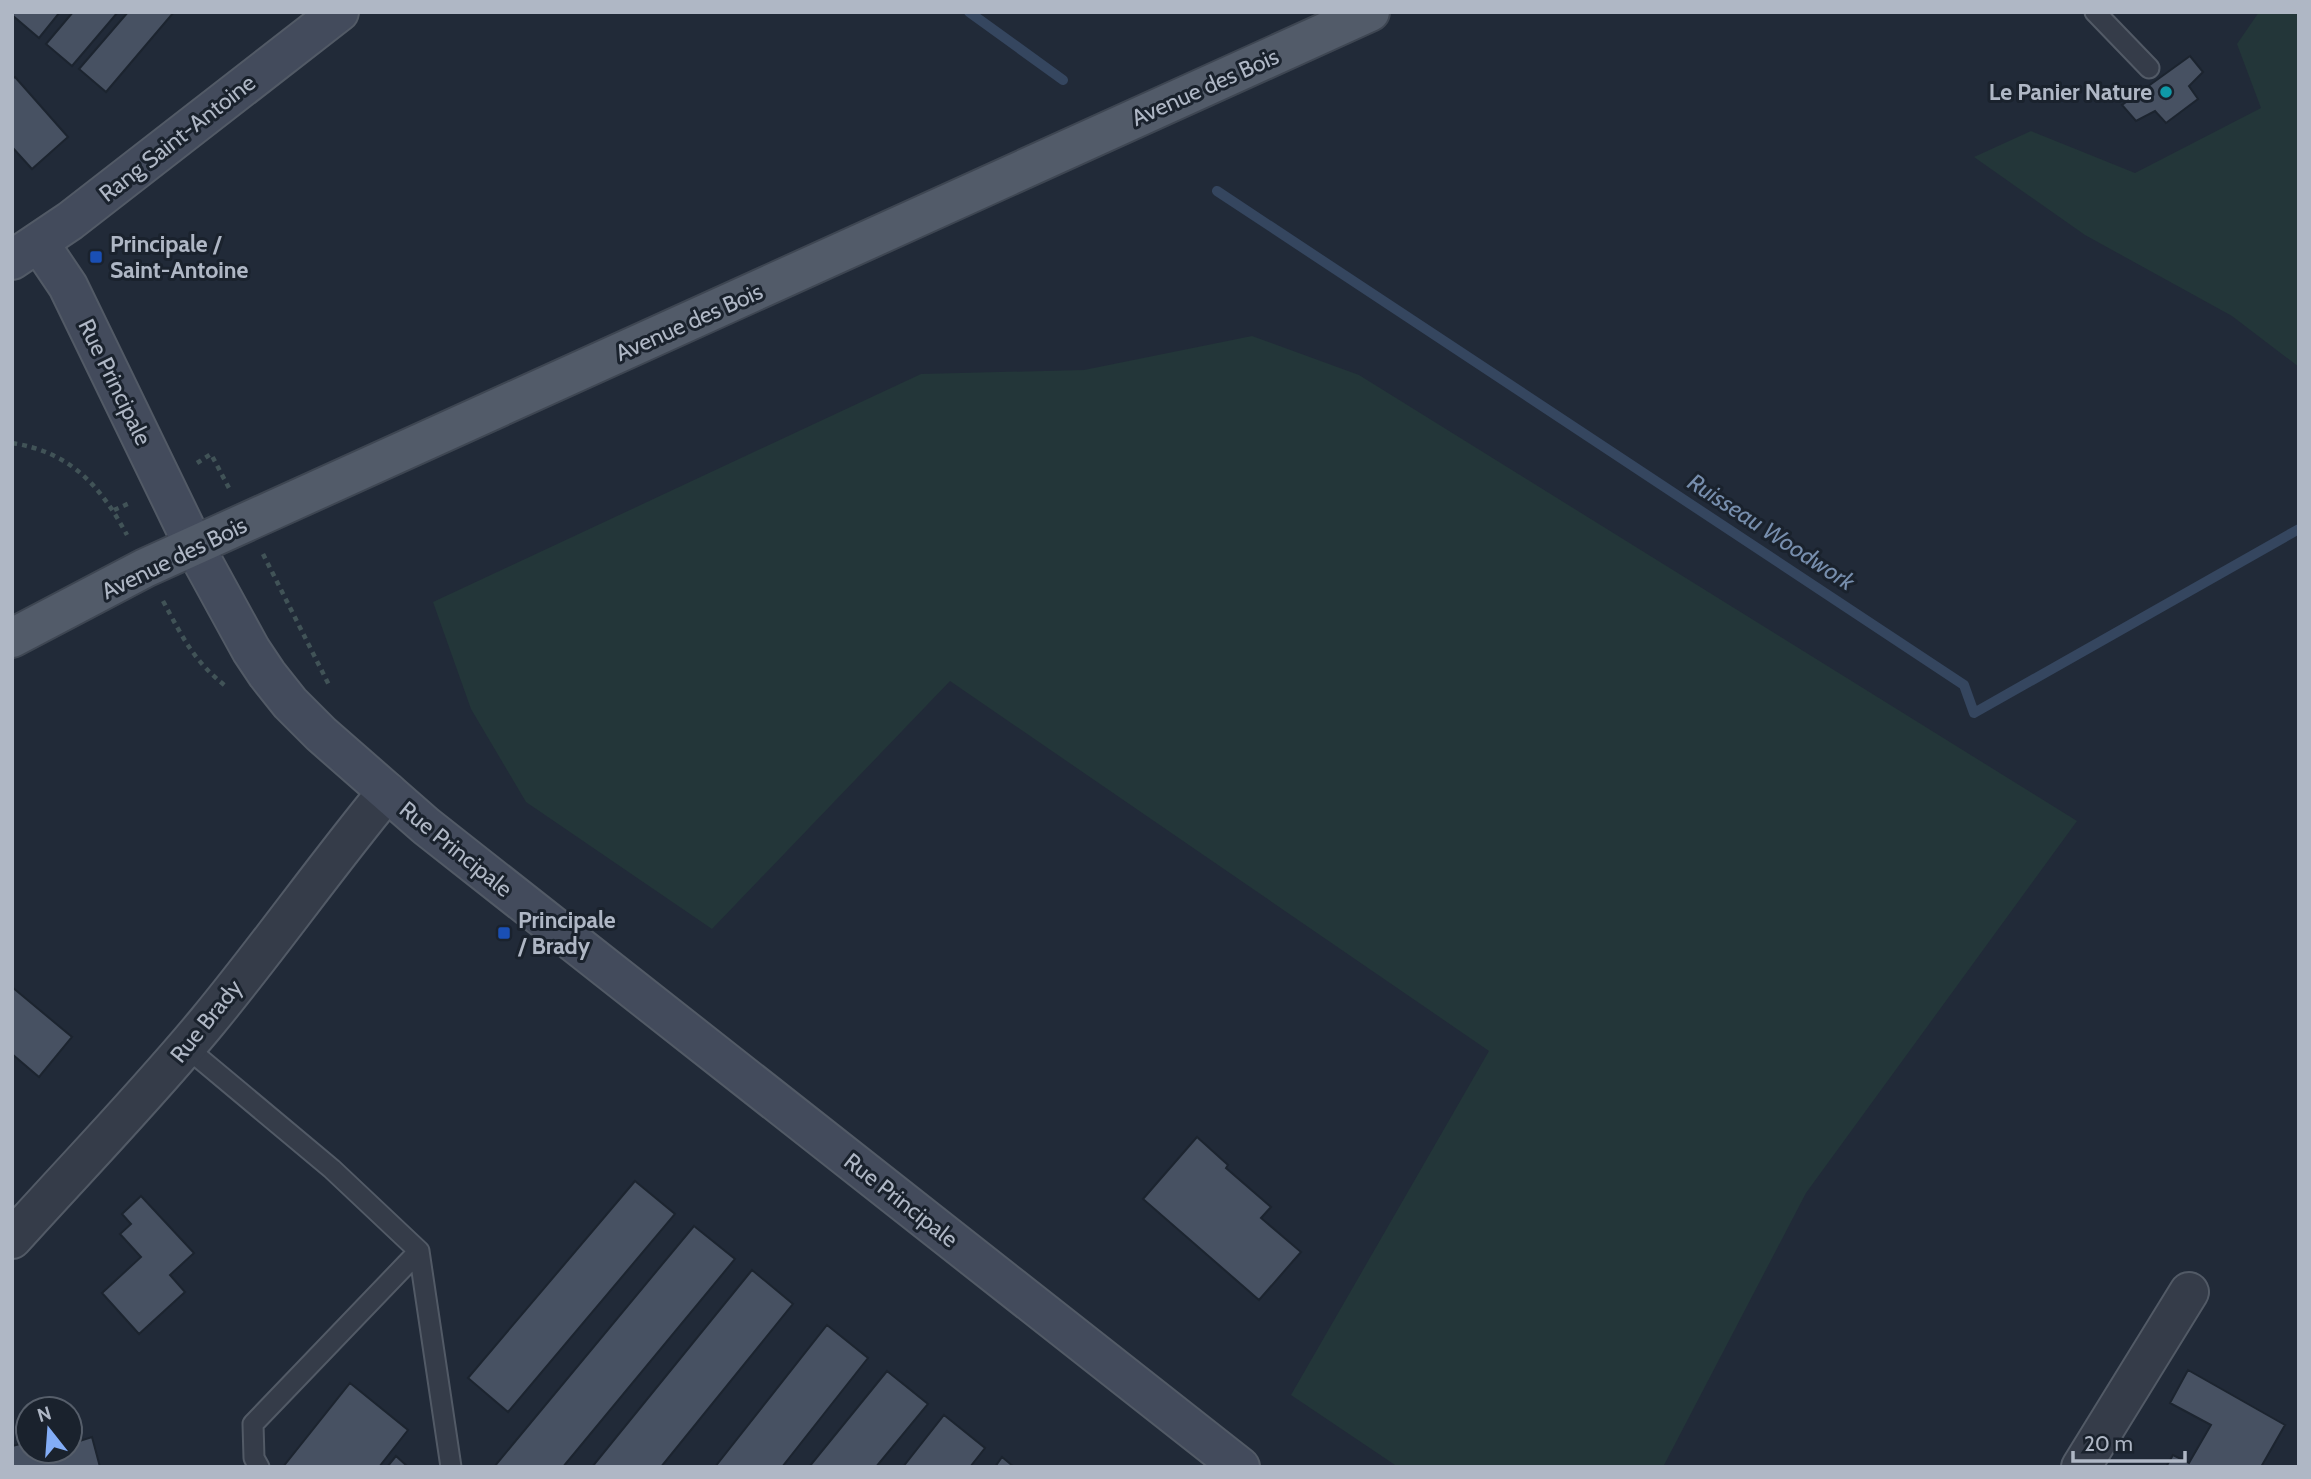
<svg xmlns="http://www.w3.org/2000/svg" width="2311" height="1479" viewBox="0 0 2311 1479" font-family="Cabin,sans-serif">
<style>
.green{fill:#233639}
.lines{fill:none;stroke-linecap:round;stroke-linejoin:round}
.stream{stroke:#35465f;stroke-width:10}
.building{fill:#475162;stroke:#1c242f;stroke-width:2}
.lane-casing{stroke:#525a66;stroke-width:23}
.street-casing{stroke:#525a66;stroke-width:42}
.secondary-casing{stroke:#525a66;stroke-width:42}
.primary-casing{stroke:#3e4652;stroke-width:42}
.path{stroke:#415357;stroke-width:4.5;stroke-dasharray:5 5;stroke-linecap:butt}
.lane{stroke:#353c49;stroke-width:19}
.street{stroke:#353c49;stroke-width:38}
.secondary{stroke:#434b5c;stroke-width:38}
.primary{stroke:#525b69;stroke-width:38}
.culture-dot{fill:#0f9aa8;stroke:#1a222d;stroke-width:2.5}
.transit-dot{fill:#1a4fb4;stroke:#1a222d;stroke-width:2.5}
.labels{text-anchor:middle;stroke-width:6;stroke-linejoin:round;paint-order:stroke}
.street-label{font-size:23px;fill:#afb7c5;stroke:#1a222d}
.poi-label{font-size:23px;font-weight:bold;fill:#afb7c5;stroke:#1a222d;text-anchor:start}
.water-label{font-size:24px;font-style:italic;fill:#778ead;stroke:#1a222d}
</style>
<rect width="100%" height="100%" fill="#212a38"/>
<path class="green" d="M2259 12H2299V367L2232 316 2085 235 1974 157 2031 131 2135 173 2261 108 2237 44Z
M1252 336 1359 375 2077 821 1806 1193 1663 1467H1398L1291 1395 1489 1051 950 681 712 929 526 802 471 709 433 602 921 374 1084 370Z"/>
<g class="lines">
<path class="stream" d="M969 12 1063 80
M1217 191 1964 685 1974 713 2299 529"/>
</g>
<path class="building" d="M15 12H60L39 38 12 15Z
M73 12H118L72 66 46 44Z
M128 12H174L106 92 79 69Z
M2190 56 2203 72 2189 86 2198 99 2166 123 2155 111 2136 121 2122 105Z
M15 77 68 137 32 169 12 147V79Z
M12 987 72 1037 39 1077 12 1054Z
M1197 1137 1228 1165 1226 1168 1271 1207 1261 1218 1301 1252 1259 1300 1143 1199Z
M635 1181 675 1214 508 1412 468 1378Z
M141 1196 194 1253 170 1275 185 1292 139 1334 102 1293 141 1257 120 1234 131 1224 122 1214Z
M694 1226 735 1259 563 1467H494Z
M752 1270 793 1304 661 1467H592Z
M827 1325 868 1358 782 1467H715Z
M2188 1370 2285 1425 2261 1467H2166L2173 1455 2189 1463 2211 1425 2170 1403Z
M887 1371 928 1404 876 1467H809Z
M350 1383 408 1430 379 1467H283Z
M944 1415 985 1448 970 1467H903Z
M92 1437 100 1467H12V1446L28 1442V1451H70V1444Z
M396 1456 408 1467H387Z
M1002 1457 1014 1467H995Z"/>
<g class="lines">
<defs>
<path id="lane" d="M2095 12 2149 68
M186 1047 332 1169 419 1251 451 1467
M259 1467 254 1458 253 1424 419 1251"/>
<path id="street" d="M12 1239C77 1167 145 1097 207 1022 269 947 325 867 387 792
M2081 1467 2189 1292"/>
<path id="secondary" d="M39 243 68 286 194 546 251 650 267 674 290 703 321 734 426 826 1240 1467
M12 260 70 221 339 12"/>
<path id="primary" d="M12 638 145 568 1370 12"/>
</defs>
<use href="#lane" class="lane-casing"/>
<use href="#street" class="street-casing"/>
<use href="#secondary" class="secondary-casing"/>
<use href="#primary" class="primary-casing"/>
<path class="path" d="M12 443C70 452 100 485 127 535
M197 463 211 454 230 490
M114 510 132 502
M263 554 330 687
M163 601C183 638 194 662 228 688"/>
<use href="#lane" class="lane"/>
<use href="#street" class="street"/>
<use href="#secondary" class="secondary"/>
<use href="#primary" class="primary"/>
</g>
<circle class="culture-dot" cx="2166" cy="92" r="7"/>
<g class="transit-dot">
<rect x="89" y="250" width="14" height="14" rx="3.5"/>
<rect x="497" y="926" width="14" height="14" rx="3.5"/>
</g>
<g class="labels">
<g class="street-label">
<text transform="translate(1205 87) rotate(-24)" y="8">Avenue des Bois</text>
<text transform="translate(177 138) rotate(-38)" y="8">Rang Saint-Antoine</text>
<text transform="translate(689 322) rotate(-24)" y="8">Avenue des Bois</text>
<text transform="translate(115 382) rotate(64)" y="8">Rue Principale</text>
<text transform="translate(174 558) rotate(-26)" y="8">Avenue des Bois</text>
<text transform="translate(456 849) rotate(39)" y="8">Rue Principale</text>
<text transform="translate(206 1021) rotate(-51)" y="8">Rue Brady</text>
<text transform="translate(901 1200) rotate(38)" y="8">Rue Principale</text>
</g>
<g class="poi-label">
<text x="2152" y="100" text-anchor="end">Le Panier Nature</text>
<text x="110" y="252">Principale /<tspan x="110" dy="26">Saint-Antoine</tspan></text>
<text x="518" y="928">Principale<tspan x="518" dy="26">/ Brady</tspan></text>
</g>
<g class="water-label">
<text transform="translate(1771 532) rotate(33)" y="8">Ruisseau Woodwork</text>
</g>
</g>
<rect width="2311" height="1479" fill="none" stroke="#afb7c5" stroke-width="28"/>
<g transform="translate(49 1430) rotate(343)"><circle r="33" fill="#1a222d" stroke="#565e6a" stroke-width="2"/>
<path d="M0-5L12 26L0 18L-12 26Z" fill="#83adf6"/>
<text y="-10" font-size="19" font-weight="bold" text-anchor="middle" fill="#afb7c5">N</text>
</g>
<path d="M2073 1451v10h112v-10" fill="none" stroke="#afb7c5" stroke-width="3.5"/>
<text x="2084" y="1451" font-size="21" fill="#afb7c5" stroke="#1a222d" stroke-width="5" paint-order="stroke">20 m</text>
</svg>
